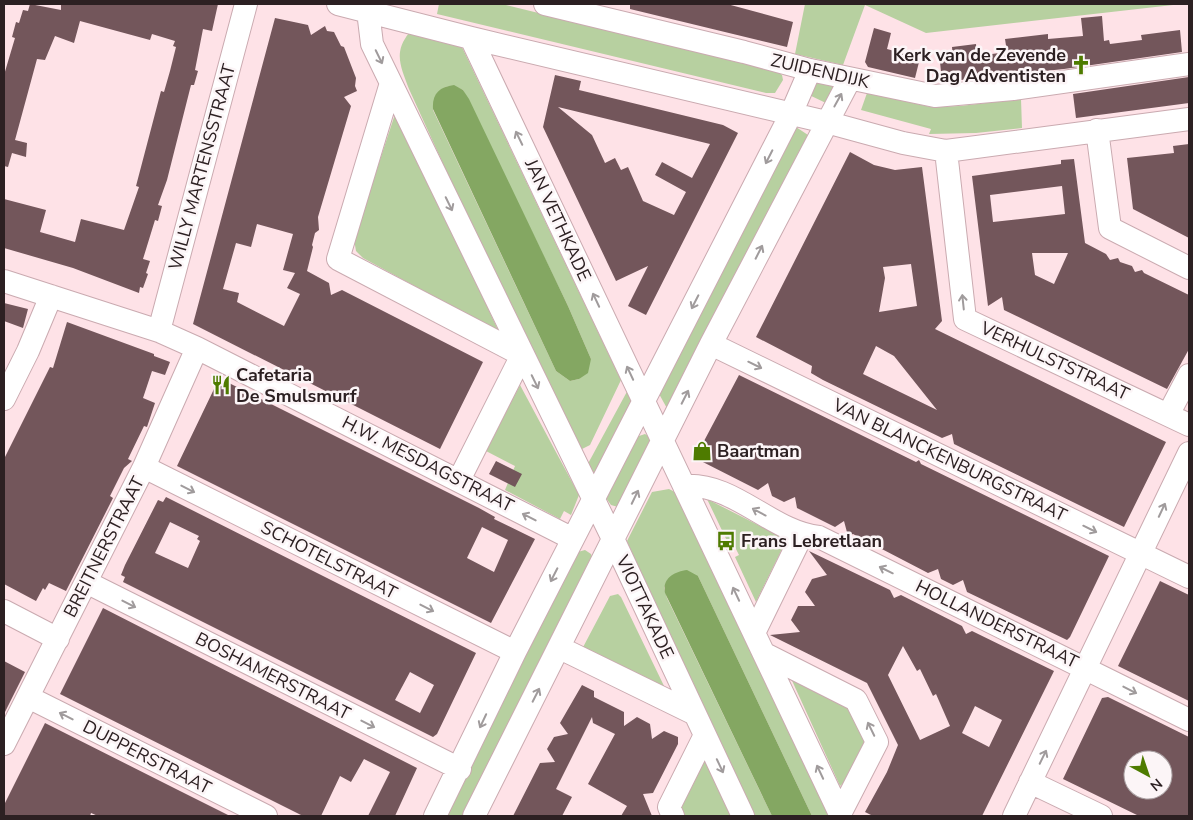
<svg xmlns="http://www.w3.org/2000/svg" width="1193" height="820" viewBox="0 0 1193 820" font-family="'Nunito Sans',sans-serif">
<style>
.green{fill:#b7d0a0;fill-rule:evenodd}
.water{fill:#84a762}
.building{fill:#73565b;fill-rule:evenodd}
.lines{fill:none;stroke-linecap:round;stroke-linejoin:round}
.minor-casing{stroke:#caaab0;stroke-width:24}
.minor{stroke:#fff;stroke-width:22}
.oneway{stroke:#a09b9c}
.labels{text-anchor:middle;stroke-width:5;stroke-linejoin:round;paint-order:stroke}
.poi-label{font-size:18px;font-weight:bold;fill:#2c2022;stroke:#fcf5f7;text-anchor:start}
.street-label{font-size:18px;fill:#2c2022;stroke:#fcf5f7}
</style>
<rect width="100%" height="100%" fill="#fee2e7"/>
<path class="green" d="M439 4H502L778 72 782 75 783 80 775 93H766L437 14Z
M805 4H1182L926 33 865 5 843 65 795 54Z
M409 33 461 45 621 380 590 445 578 451 490 267 409 89C401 67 393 53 409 33ZM454 86 463 90 568 306 591 359 579 379 570 381 556 371 433 110 445 87Z
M812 81 833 85 834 87 828 104 805 93Z
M867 93 931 107 960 106 1021 99 1022 128 976 133 929 134 931 129 861 110Z
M396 111 499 332 363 258 356 251 354 239Z
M796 127 808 135 669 412 658 392Z
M520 385 579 495 571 515 564 511 560 519 505 490 515 466 486 451Z
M630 386 635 402 595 480 584 471Z
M645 434 651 438 618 507 611 505 606 498 636 437Z
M669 489 677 493 834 816H812L698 576 668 579 664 588 667 598 772 816H755L640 573 627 541 652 492Z
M707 499 778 535 783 543 782 549 756 602 735 557 739 555 732 541 728 543Z
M585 550 591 554 594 562 466 816H440L574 553Z
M618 594 621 597 665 688 581 651 610 596Z
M789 674 851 704 868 736 847 780 840 786Z
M705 754 735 816H685L679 803Z"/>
<path class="water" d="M454 85 463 90 469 99 568 306 591 359 588 373 579 379 570 381 556 371 433 109C432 94 439 87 454 85Z
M687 570 698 576 812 816H772L665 593C662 578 674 572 687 570Z"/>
<path class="building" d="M30 4 61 10V4H218L212 31 203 29 195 70 198 71 194 85H191L167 180 158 205 162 206 158 221 155 220 143 259 150 261 146 273 148 274 143 288 140 287 139 293 73 268 4 248V199L46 210 40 232 75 242 81 219 124 230 139 187 136 186 161 91 164 92 170 71 176 47 173 46 175 41 152 34 150 40 80 21 74 43 55 36 45 60 37 59 15 140 27 143 26 157 12 153 8 167 4 166V75L15 38 12 37 16 22 19 23 23 10 28 11Z
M630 4H727L793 22 787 47 630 9Z
M1102 16 1104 41 1109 40 1110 44 1142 40 1141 35 1180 30 1182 52 1064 69 942 82 940 62 953 59 952 47 976 44 977 56 1007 52 1005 39 1048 34V39L1083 36 1081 18Z
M275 18 308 25 311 35 325 26 327 31 334 32 341 46 344 47 356 78 355 86 357 91 344 97 351 106 318 217 319 230 315 233 312 245 313 247 307 271 329 283 331 295 342 290 483 362 440 449 193 324ZM257 224 293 234 283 270 295 273 287 288 300 294 284 326 237 302 239 293 223 289 236 243 251 247Z
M874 28 891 33 887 49 920 58 915 78 868 67 865 62Z
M555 75 581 81 579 90 723 125 738 133 646 315 628 306 648 266 616 281 543 127ZM558 107 710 144 692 178 662 162 655 175 686 192 674 215 643 201 628 167 621 170 615 158 605 163 592 135Z
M1189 77V103L1076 118 1073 94Z
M1189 144V238L1133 209 1127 158 1174 153 1173 146Z
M850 152 874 165 895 170 922 167 942 321 935 329 1166 442 1124 527 954 444 952 434 942 438 823 380 811 373 812 366 756 337ZM911 264 917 306 879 312 885 278 883 267ZM876 346 894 356 937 410 863 374Z
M1074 159 1085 243 1106 254 1110 260 1118 258 1120 262 1132 266 1135 272 1142 270 1144 273 1189 295V349L1167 389 1004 310 1002 297 988 306 972 176 1061 164V160ZM1062 186 1065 214 993 222 990 195ZM1032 253H1068L1054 284 1035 275Z
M4 303 28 309 23 328 4 321Z
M67 322 154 354V356L170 362 165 375 152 371 143 398 155 403 147 427 144 426 128 459 132 461 124 468 110 496 113 498 66 591 49 583 45 590 43 588 36 601 4 584V459L50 367 53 368Z
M739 375 916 462 919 460 921 464 1109 556 1070 637 1067 640 967 592 963 580 953 585 941 579 938 569 928 573 853 534 848 536 844 521 835 527 797 508 795 497 784 502 772 496 768 483 758 490 695 458Z
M221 379 479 508 495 517 494 519 535 539 491 623 177 466 214 389ZM482 527 508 540 494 572 467 558Z
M496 461 522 474 515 487 489 474Z
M166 497 476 653 437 734 433 737 123 582 125 577 121 575 125 565 158 500 163 502ZM170 522 199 536 197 539 200 541 188 568 155 553ZM410 672 434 685 420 713 395 700Z
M809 551 890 590 894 598 901 595 962 626 966 634 972 631 1054 671 982 816H873L865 812 887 772 898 745 867 683 770 635 800 632 791 620 798 606H815L805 592 812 579 827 575ZM903 646 917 671 920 669 933 696 936 694 950 726 920 740 888 675ZM975 706 1002 720 989 747 962 733Z
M1160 581 1189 595V701L1118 666Z
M103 608 417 768 395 816H368L390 772 364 759 351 782 340 776 321 816H303L60 694Z
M4 661 25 672 4 714Z
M582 685 594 691V697L624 712V726L637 717 650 724 652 739 664 731 678 737V744L653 793 643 794 652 816H621L627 806 588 784 615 734 593 723 592 717 556 789 572 797 562 816H513L540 763 555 762 547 749 554 737 568 734 560 723Z
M1108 697 1189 737V816H1139L1063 779 1102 698ZM1133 760H1163V790H1158L1154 797 1139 790H1133Z
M45 723 180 791 230 816H98L91 813 90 816H4V805Z"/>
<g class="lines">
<defs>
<path id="minor" d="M338 4 471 38 826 122 903 143 946 151 1189 119
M545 4 744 52 810 70 935 96 1013 89 1189 64
M368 11 372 44 614 541 743 816
M471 38 841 816
M391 83 338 259 522 355 459 480
M1097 130 1110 228 1189 268
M946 151 965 319 1189 425
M4 281 159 331 197 348 573 539
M159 331 246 4
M711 344 1189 577
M4 399 28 351 51 296
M1168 415 1189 375
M144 467 515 652
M684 486C734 482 771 532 819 537L1189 720
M86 582 460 769
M4 611 58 639
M754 633 802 535
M560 648 695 714
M765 654 856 700 877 742 840 814
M28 697 266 816
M4 744 144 467 197 348
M1030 782 1101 816
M435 816 515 652 791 114 810 70
M474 816 711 344 850 79
M673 816 669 807 705 735
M1014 816 1189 453"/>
</defs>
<use href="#minor" class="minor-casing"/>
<use href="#minor" class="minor"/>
</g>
<defs><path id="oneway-shaft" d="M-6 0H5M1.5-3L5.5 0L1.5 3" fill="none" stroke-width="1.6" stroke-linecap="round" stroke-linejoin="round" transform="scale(1.25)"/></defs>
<g class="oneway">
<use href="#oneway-shaft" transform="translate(379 57) rotate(64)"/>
<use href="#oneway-shaft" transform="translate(838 100) rotate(-61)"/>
<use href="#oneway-shaft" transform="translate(519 138) rotate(-116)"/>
<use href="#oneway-shaft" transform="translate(769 157) rotate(117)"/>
<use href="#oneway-shaft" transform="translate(449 204) rotate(64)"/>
<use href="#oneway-shaft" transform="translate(759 252) rotate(-63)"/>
<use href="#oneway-shaft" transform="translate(596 300) rotate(-115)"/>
<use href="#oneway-shaft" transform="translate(695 302) rotate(117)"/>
<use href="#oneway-shaft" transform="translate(963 302) rotate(-96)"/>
<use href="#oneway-shaft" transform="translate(755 365) rotate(26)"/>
<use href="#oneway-shaft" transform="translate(630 373) rotate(-115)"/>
<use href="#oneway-shaft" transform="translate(535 382) rotate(64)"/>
<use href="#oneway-shaft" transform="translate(685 397) rotate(-63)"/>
<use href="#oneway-shaft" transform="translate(188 489) rotate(27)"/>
<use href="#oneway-shaft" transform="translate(635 497) rotate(-64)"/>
<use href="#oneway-shaft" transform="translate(1162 510) rotate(-65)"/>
<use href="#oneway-shaft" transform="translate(759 512) rotate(-152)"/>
<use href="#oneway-shaft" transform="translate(529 517) rotate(-153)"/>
<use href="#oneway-shaft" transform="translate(1090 529) rotate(26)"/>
<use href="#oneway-shaft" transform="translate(886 570) rotate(-154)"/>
<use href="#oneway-shaft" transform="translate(554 575) rotate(117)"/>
<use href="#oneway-shaft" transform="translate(736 594) rotate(-115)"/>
<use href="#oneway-shaft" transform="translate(129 604) rotate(27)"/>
<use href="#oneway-shaft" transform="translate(427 608) rotate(27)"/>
<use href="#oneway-shaft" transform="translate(1130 690) rotate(27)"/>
<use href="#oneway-shaft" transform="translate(536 695) rotate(-63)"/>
<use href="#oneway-shaft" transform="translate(66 716) rotate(-153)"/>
<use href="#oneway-shaft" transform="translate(483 721) rotate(115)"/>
<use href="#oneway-shaft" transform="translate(368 724) rotate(27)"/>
<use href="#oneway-shaft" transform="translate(871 729) rotate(-116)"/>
<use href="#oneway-shaft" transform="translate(1043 757) rotate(-64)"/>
<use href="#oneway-shaft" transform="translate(720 766) rotate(65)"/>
<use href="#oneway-shaft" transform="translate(820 772) rotate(-115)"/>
</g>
<defs>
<symbol id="church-bare" viewBox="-9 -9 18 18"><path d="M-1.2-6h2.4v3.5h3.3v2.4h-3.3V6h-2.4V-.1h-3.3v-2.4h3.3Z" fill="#4e7b00" stroke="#fcf5f7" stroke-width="2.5" paint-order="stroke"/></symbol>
<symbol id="restaurant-bare" viewBox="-9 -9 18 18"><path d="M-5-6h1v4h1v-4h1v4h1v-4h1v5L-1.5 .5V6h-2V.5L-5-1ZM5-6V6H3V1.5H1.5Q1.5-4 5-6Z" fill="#4e7b00" stroke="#fcf5f7" stroke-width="2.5" paint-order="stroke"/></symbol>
<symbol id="shop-bare" viewBox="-9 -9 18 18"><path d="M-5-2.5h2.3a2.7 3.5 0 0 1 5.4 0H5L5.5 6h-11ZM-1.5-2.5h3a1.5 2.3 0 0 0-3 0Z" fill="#4e7b00" stroke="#fcf5f7" stroke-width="2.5" paint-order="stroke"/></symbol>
<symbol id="bus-bare" viewBox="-9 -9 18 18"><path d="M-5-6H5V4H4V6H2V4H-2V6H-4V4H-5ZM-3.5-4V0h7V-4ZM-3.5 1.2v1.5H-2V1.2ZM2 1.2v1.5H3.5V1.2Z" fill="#4e7b00" stroke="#fcf5f7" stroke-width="2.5" paint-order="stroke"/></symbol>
</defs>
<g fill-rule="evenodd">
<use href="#church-bare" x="1067" y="51" width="28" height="28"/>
<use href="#restaurant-bare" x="207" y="371" width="28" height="28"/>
<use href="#shop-bare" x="688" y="437" width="28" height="28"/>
<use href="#bus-bare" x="712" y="527" width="28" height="28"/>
</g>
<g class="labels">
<g class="poi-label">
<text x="1066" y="61" text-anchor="end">Kerk van de Zevende<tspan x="1066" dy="21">Dag Adventisten</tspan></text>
<text x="236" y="381">Cafetaria<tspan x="236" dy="21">De Smulsmurf</tspan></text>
<text x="717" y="457">Baartman</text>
<text x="741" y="547">Frans Lebretlaan</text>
</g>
<g class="street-label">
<text transform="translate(820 71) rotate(13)" y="6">ZUIDENDIJK</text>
<text transform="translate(202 167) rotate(-75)" y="6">WILLY MARTENSSTRAAT</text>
<text transform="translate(558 220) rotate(65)" y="6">JAN VETHKADE</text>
<text transform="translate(1055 361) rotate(25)" y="6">VERHULSTSTRAAT</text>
<text transform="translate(950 460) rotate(26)" y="6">VAN BLANCKENBURGSTRAAT</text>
<text transform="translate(428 464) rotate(27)" y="6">H.W. MESDAGSTRAAT</text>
<text transform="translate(104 547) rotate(-63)" y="6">BREITNERSTRAAT</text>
<text transform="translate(329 560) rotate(27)" y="6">SCHOTELSTRAAT</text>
<text transform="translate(645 607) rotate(65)" y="6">VIOTTAKADE</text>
<text transform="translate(997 624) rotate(26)" y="6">HOLLANDERSTRAAT</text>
<text transform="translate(273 676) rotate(27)" y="6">BOSHAMERSTRAAT</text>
<text transform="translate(147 757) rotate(27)" y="6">DUPPERSTRAAT</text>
</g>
</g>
<rect width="1193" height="820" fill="none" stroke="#2c2022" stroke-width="10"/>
<g transform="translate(1148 775) rotate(140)"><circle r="24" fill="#fcf5f7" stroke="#a9a0a2"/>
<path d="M0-4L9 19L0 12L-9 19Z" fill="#4e7b00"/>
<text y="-8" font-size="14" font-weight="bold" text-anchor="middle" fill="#2c2022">N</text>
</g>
</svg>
